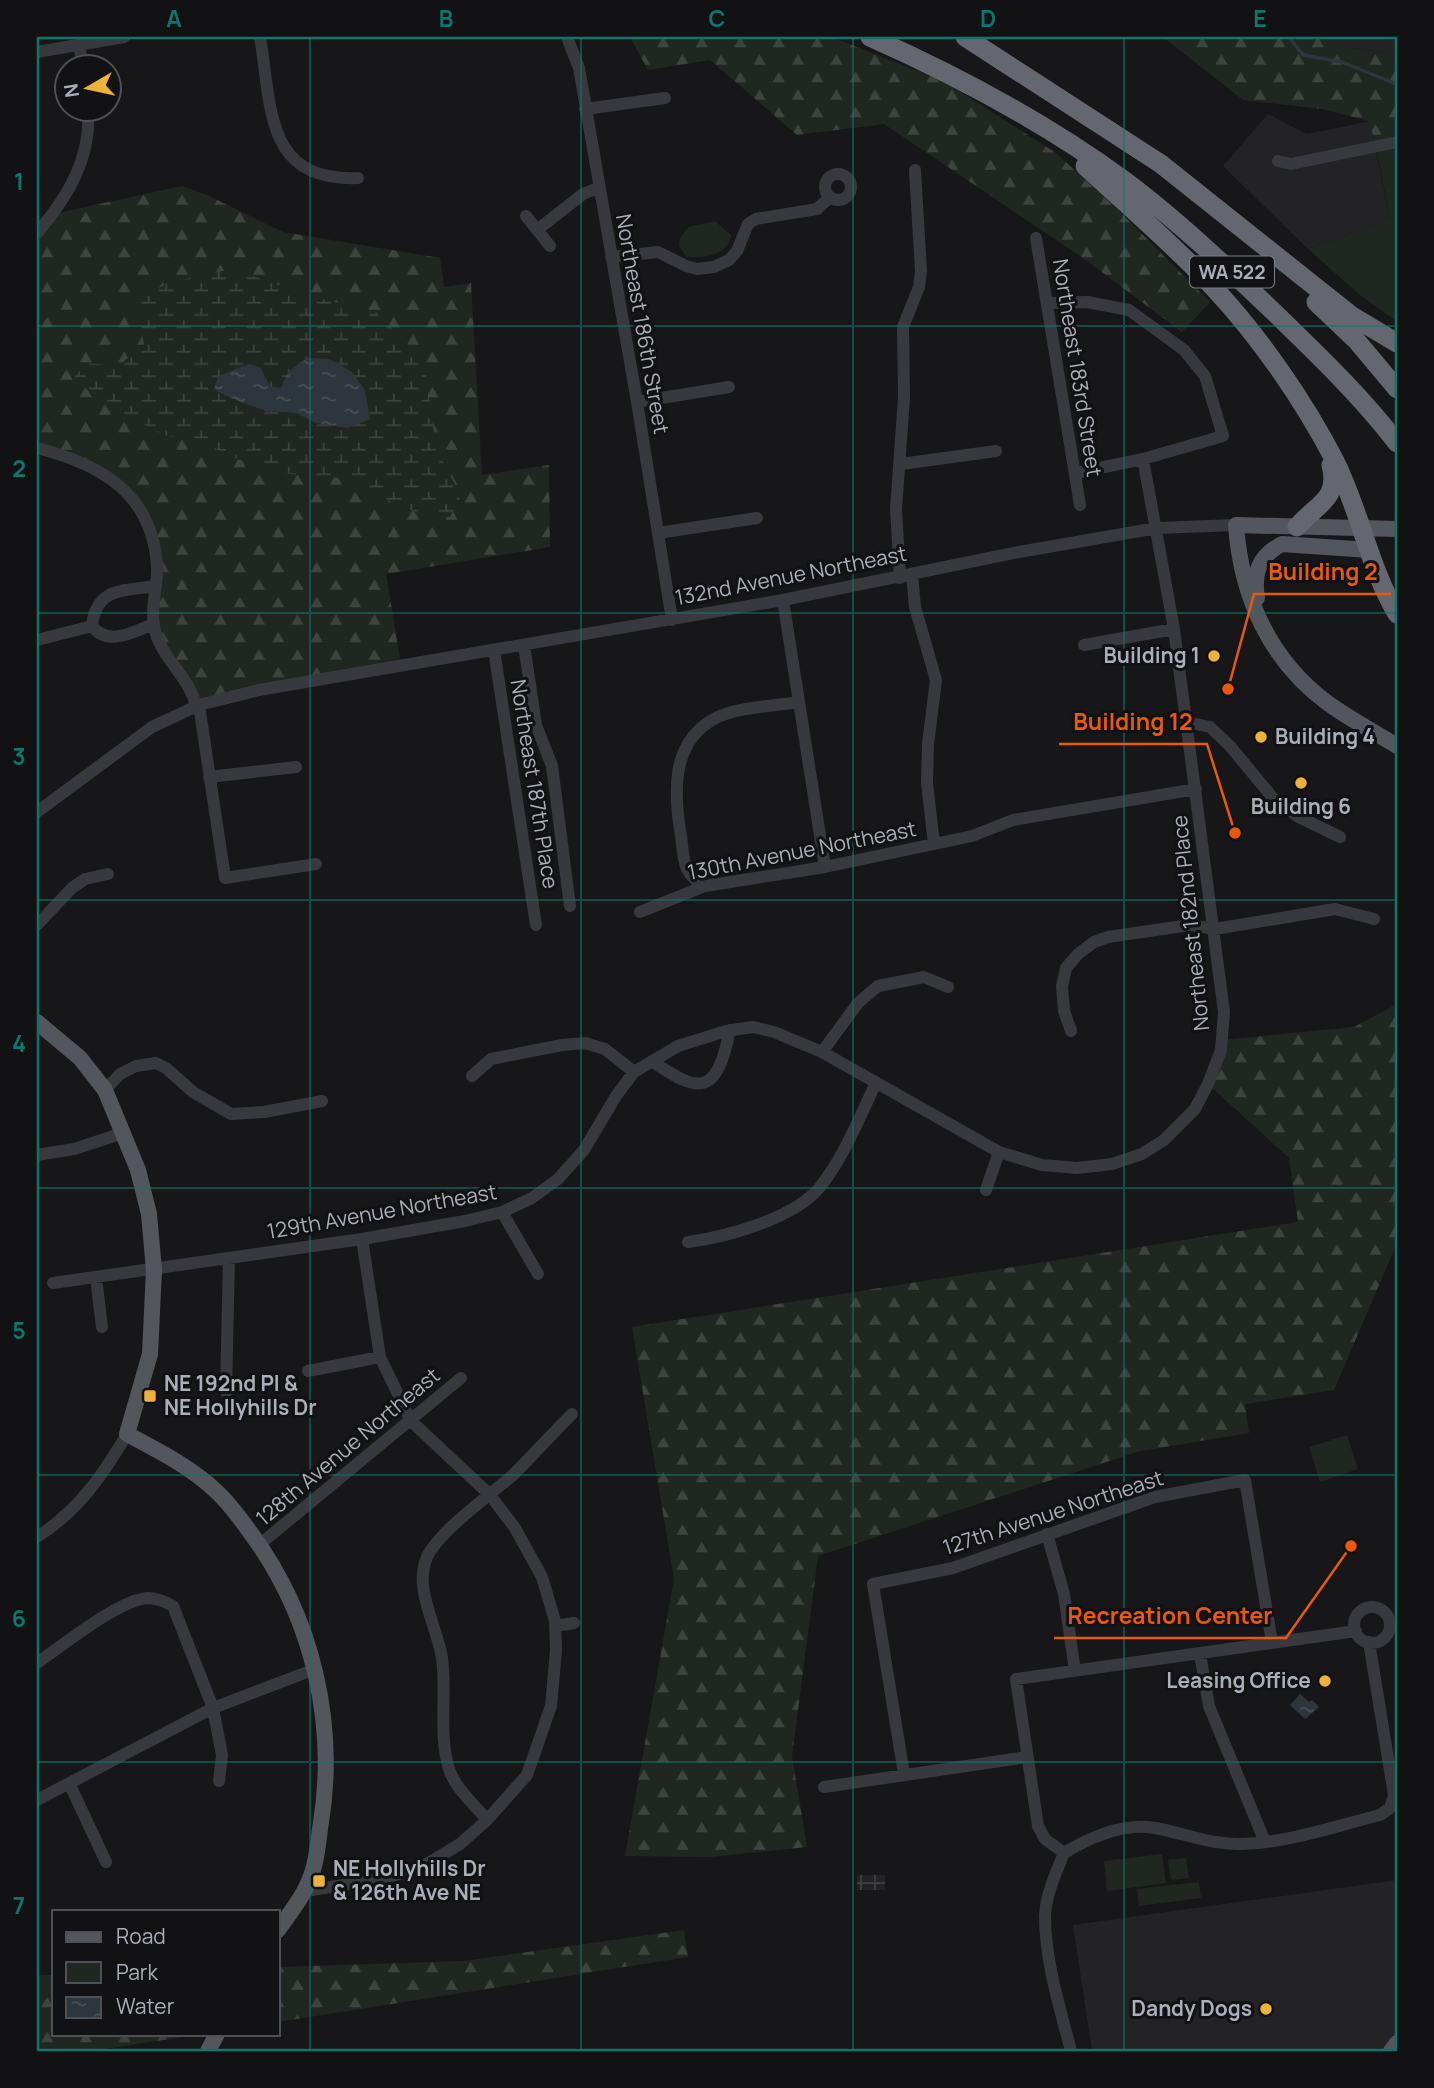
<svg xmlns="http://www.w3.org/2000/svg" width="1434" height="2088" viewBox="0 0 1434 2088" font-family="Manrope,sans-serif">
<style>
.built{fill:#232326}
.industrial{fill:url(#industrial-grid)}
.forest{fill:url(#forest-firs)}
.wetland{fill:url(#wetland-marsh)}
.park{fill:#1f2720}
.water{fill:url(#water-ripples)}
.lines{fill:none;stroke-linecap:round;stroke-linejoin:round}
.stream{stroke:#2d363c;stroke-width:3.5}
.minor{stroke:#38393e;stroke-width:12}
.major{stroke:#54565d;stroke-width:16}
.highway{stroke:#64676f;stroke-width:19}
.grid{fill:none;stroke:#0f766e;stroke-width:2;stroke-opacity:0.55}
.poi-dot{fill:#ecb23c;stroke:#121214;stroke-width:2.5}
.labels{text-anchor:middle;stroke-width:6;stroke-linejoin:round;paint-order:stroke}
.shield{fill:#121214;stroke:#7c7f87;stroke-width:2}
.shield-label{font-size:19px;font-weight:bold;fill:#a9aeb8}
.street-label{font-size:21px;fill:#a9aeb8;stroke:#121214}
.poi-label{font-size:21px;font-weight:bold;fill:#a9aeb8;stroke:#121214;text-anchor:end}
.leader{fill:none;stroke:#e8590c;stroke-width:2.5}
.callout-dot{fill:#e8590c;stroke:#121214;stroke-width:2.5}
.callout-label{font-size:23px;text-anchor:middle;font-weight:bold;fill:#e8590c;stroke:#121214;stroke-width:6;stroke-linejoin:round;paint-order:stroke}
.neatline{fill:none;stroke:#0f766e;stroke-width:2.5}
.grid-label{font-size:23px;text-anchor:middle;font-weight:bold;fill:#0f766e}
</style>
<defs>
<pattern id="industrial-grid" width="8" height="8" patternUnits="userSpaceOnUse" patternTransform="scale(1.75)"><rect width="8" height="8" fill="#232326"/><path d="M0 4h8M4 0v8" fill="none" stroke="#404043"/></pattern>
<pattern id="forest-firs" width="22" height="20" patternUnits="userSpaceOnUse" patternTransform="scale(1.75)"><rect width="22" height="20" fill="#1f2720"/><path d="M5 1l3.5 6h-7zM16 11l3.5 6h-7z" fill="#3d443e"/></pattern>
<pattern id="wetland-marsh" width="20" height="14" patternUnits="userSpaceOnUse" patternTransform="scale(1.75)"><rect width="20" height="14" fill="#1f2720"/><path d="M1 5h8M5 5V1M11 12h8M15 12V8" fill="none" stroke="#3d443e"/></pattern>
<pattern id="water-ripples" width="26" height="14" patternUnits="userSpaceOnUse" patternTransform="scale(1.75)"><rect width="26" height="14" fill="#2d363c"/><path d="M2 4q2-2 4 0t4 0M15 11q2-2 4 0t4 0" fill="none" stroke="#495156"/></pattern>
</defs>
<rect width="100%" height="100%" fill="#171719"/>
<path class="built" d="M1328 37H1397V63L1384 52 1344 47Z
M1268 114 1307 134 1370 121 1390 219 1308 249 1223 166Z
M1397 1880V2051H1092L1073 1925Z"/>
<path class="industrial" d="M857 1875H885V1890H857Z"/>
<path class="forest" d="M630 37H832L945 82 1056 153 1118 210 1210 302 1182 332 1083 258 884 124 797 135 710 60 648 70Z
M1163 37H1328L1344 47 1384 52 1397 63V142L1376 147 1369 121 1322 109 1243 100Z
M182 186 209 196 283 232 440 258 444 287 471 283 482 475 549 465 550 547 386 574 401 665 199 705 157 639 150 531 118 484 37 448V233L53 214Z
M1397 1004V1243L1334 1390 1245 1404 1249 1433 1140 1451 818 1556 792 1756 807 1847 710 1857 625 1856 674 1579 632 1327 1298 1222 1289 1158 1208 1084 1223 1040 1354 1027Z
M684 1930 688 1957 278 2022V1967L464 1961Z
M37 1975H54V2034H202L92 2051H37Z"/>
<path class="wetland" d="M232 269 311 296 377 313 424 361 436 448 461 496 450 517 414 511 379 497 346 478 297 475 259 469 208 445 164 435 111 407 73 379 86 363 118 366 144 345 137 303 167 283Z"/>
<path class="park" d="M1397 142V322L1360 295 1308 249 1390 219 1376 147Z
M715 221 731 235C728 256 705 258 687 257L679 246 680 238 688 227Z
M1347 1435 1358 1469 1320 1482 1309 1447Z
M1162 1854 1166 1883 1107 1891 1104 1861Z
M1186 1858 1189 1878 1171 1880 1168 1860Z
M1199 1882 1201 1898 1139 1906 1137 1889Z"/>
<path class="water" d="M307 358 329 359 352 372 365 390 370 419 348 428 316 423 296 413 266 411 240 402 214 390 218 376 249 364 261 368 270 387 281 388 288 372Z
M1300 1694 1309 1702 1312 1700 1319 1707 1305 1719 1290 1705Z"/>
<g class="lines">
<path class="stream" d="M1289 37 1303 55 1342 62 1396 84 1397 88"/>
<path class="minor" d="M260 37C272 106 264 182 358 178
M567 37 579 68 637 402 672 620
M79 45 83 66
M37 52 124 37
M585 109 665 98
M1278 161 1291 164 1397 142
M825 187a13 13 0 1 1 26 0a13 13 0 1 1-26 0Z
M526 216 550 246
M537 230 583 194 598 188
M37 233C68 197 92 157 88 108
M1036 238 1080 505
M611 257 658 252 686 266 697 269 714 267 729 260 737 251 748 224 756 219 817 209 829 198
M1047 303 1087 302 1129 310 1184 350 1205 376 1223 436 1143 459 1075 473
M637 402 729 387
M37 448C100 464 153 493 157 567 158 586 150 607 154 626 159 657 189 675 196 706
M901 464 996 451
M658 533 757 518
M912 575 915 607 936 680 928 744 927 783 934 844
M900 578 896 509 904 398 903 327 919 287 921 271 915 170
M783 600 825 867
M92 626C96 587 124 591 156 586
M37 640 92 626C108 647 133 632 153 624
M524 645 536 725 552 766 570 906
M1084 645 1174 629
M494 650 536 925
M199 705 225 878 316 864
M1187 722 1210 727 1230 746 1273 798 1297 816 1340 837
M209 777 296 767
M37 812 152 727 199 705 259 690 783 600 1019 552 1157 528 1236 525
M705 886C682 874 684 859 681 836 674 795 670 743 714 719 736 707 774 706 799 702
M640 912 705 886 825 867 934 844 972 836 1013 820 1196 789
M37 925 72 888 85 879 108 874
M1071 1031 1064 1011 1062 986 1066 968 1078 954 1094 942 1108 937 1190 925 1215 929 1335 909 1374 919
M822 1052 858 1003 878 986 924 977 948 987
M652 1061C703 1097 717 1092 730 1030
M472 1076 491 1059 562 1045 585 1043 605 1049 634 1072
M105 1090 120 1074 136 1066 156 1063 166 1068 193 1092 231 1114 264 1112 322 1101
M37 1155 74 1149 123 1133
M986 1190 999 1152
M502 1212 538 1274
M688 1242C727 1237 795 1218 820 1187 844 1157 859 1118 876 1083
M96 1277 102 1327
M53 1283 362 1239 465 1221 502 1212 532 1198 558 1179 584 1150 616 1096 634 1072 678 1046 726 1031 753 1027 774 1032 822 1052 999 1152 1042 1165 1077 1168 1112 1164 1142 1154 1164 1140 1195 1109 1208 1084 1221 1050 1224 1012 1174 629 1143 459
M308 1371 380 1357
M226 1392 229 1258
M1047 1534 1064 1594 1075 1671
M37 1537C78 1511 103 1475 127 1434
M259 1545 461 1378
M1354 1625a18 18 0 1 1 36 0a18 18 0 1 1-36 0Z
M555 1626 574 1623
M1200 1654 1209 1706 1265 1842
M37 1663C62 1646 117 1601 147 1598 157 1598 164 1601 173 1606L213 1708 222 1755 219 1781
M904 1774 873 1584 953 1568 1155 1497 1245 1480 1272 1642
M70 1785 106 1862
M824 1787 1027 1757
M37 1800 213 1708 315 1669
M487 1820C474 1804 455 1788 449 1769 438 1733 447 1694 442 1658 437 1625 412 1587 428 1555 441 1530 490 1495 513 1475 533 1455 552 1434 572 1414
M1064 1853 1045 1839 1038 1826 1016 1679 1356 1631
M1064 1853C1089 1838 1124 1822 1155 1828 1183 1833 1209 1844 1239 1844 1284 1844 1336 1826 1380 1815L1390 1808 1394 1795 1369 1642
M1064 1853C1056 1873 1046 1894 1045 1916 1045 1961 1060 2008 1071 2051
M305 1891 382 1879 422 1867 460 1844 487 1820 527 1775 551 1706 556 1650 555 1621 542 1577 515 1528 490 1495 411 1421 380 1357 362 1239"/>
<path class="major" d="M1397 529 1236 525C1241 597 1270 661 1329 704 1350 719 1374 732 1397 746
M1257 598C1253 573 1259 556 1282 544L1369 550
M37 1022 80 1058 105 1090 138 1170 149 1214 154 1270 150 1354 127 1434C157 1450 191 1467 216 1491 229 1503 240 1518 250 1532 313 1617 338 1725 320 1829 318 1844 317 1861 311 1876 304 1896 290 1913 278 1930
M208 2051 217 2034
M1391 2051 1397 2043"/>
<path class="highway" d="M870 37C960 77 1046 123 1125 181 1177 220 1230 270 1277 315 1319 356 1362 397 1397 443
M965 37 1161 164 1352 316 1397 343
M1085 166C1128 206 1173 244 1213 287 1259 336 1304 401 1335 461 1360 511 1369 567 1397 614
M1316 302 1356 340 1397 389
M1297 527C1316 504 1340 500 1331 465"/>
</g>
<path class="grid" d="M310 37V2051M581 37V2051M853 37V2051M1124 37V2051M37 326H1397M37 613H1397M37 900H1397M37 1188H1397M37 1475H1397M37 1762H1397"/>
<g class="poi-dot">
<circle cx="1214" cy="656" r="7"/>
<circle cx="1261" cy="737" r="7"/>
<circle cx="1301" cy="783" r="7"/>
<rect x="143" y="1389" width="14" height="14" rx="3.5"/>
<circle cx="1325" cy="1681" r="7"/>
<rect x="312" y="1874" width="14" height="14" rx="3.5"/>
<circle cx="1266" cy="2009" r="7"/>
</g>
<g class="labels">
<rect class="shield" x="1190" y="256.5" width="84" height="31" rx="5"/>
<g class="shield-label">
<text x="1232" y="279">WA 522</text>
</g>
<g class="street-label">
<text transform="translate(642 324) rotate(80)" y="7">Northeast 186th Street</text>
<text transform="translate(1077 368) rotate(81)" y="7">Northeast 183rd Street</text>
<text transform="translate(791 576) rotate(-11)" y="7">132nd Avenue Northeast</text>
<text transform="translate(534 784) rotate(81)" y="7">Northeast 187th Place</text>
<text transform="translate(802 851) rotate(-11)" y="7">130th Avenue Northeast</text>
<text transform="translate(1191 923) rotate(-96)" y="7">Northeast 182nd Place</text>
<text transform="translate(382 1212) rotate(-10)" y="7">129th Avenue Northeast</text>
<text transform="translate(348 1447) rotate(-40)" y="7">128th Avenue Northeast</text>
<text transform="translate(1053 1513) rotate(-18)" y="7">127th Avenue Northeast</text>
</g>
<g class="poi-label">
<text x="1200" y="663">Building 1</text>
<text x="1275" y="744" text-anchor="start">Building 4</text>
<text x="1301" y="814" text-anchor="middle">Building 6</text>
<text x="164" y="1391" text-anchor="start">NE 192nd Pl &amp;<tspan x="164" dy="24">NE Hollyhills Dr</tspan></text>
<text x="1311" y="1688">Leasing Office</text>
<text x="333" y="1876" text-anchor="start">NE Hollyhills Dr<tspan x="333" dy="24">&amp; 126th Ave NE</tspan></text>
<text x="1252" y="2016">Dandy Dogs</text>
</g>
</g>
<path class="leader" d="M1228 689L1254 594H1391M1235 833L1207 744H1059M1351 1546L1286 1638H1054"/>
<g class="callout-dot">
<circle cx="1228" cy="689" r="7"/>
<circle cx="1235" cy="833" r="7"/>
<circle cx="1351" cy="1546" r="7"/>
</g>
<g class="callout-label">
<text x="1323" y="580">Building 2</text>
<text x="1133" y="730">Building 12</text>
<text x="1170" y="1624">Recreation Center</text>
</g>
<rect width="1434" height="2088" fill="none" stroke="#121214" stroke-width="77"/>
<rect x="52" y="1910" width="228" height="126" fill="#121214" stroke="#4e5056" stroke-width="2"/>
<rect x="66" y="1932" width="35" height="10" fill="#54565d" stroke="#4e5056" stroke-width="2"/>
<text x="116" y="1944" font-size="21" fill="#a9aeb8">Road</text>
<rect x="66" y="1962" width="35" height="21" fill="#1f2720" stroke="#4e5056" stroke-width="2"/>
<text x="116" y="1980" font-size="21" fill="#a9aeb8">Park</text>
<rect x="66" y="1997" width="35" height="21" fill="url(#water-ripples)" stroke="#4e5056" stroke-width="2"/>
<text x="116" y="2014" font-size="21" fill="#a9aeb8">Water</text>
<g transform="translate(88 88) rotate(261)"><circle r="33" fill="#121214" stroke="#4e5056" stroke-width="2"/>
<path d="M0-5L12 26L0 18L-12 26Z" fill="#ecb23c"/>
<text y="-10" font-size="19" font-weight="bold" text-anchor="middle" fill="#a9aeb8">N</text>
</g>
<rect x="38" y="38" width="1358" height="2012" class="neatline"/>
<g class="grid-label">
<text x="174" y="27">A</text>
<text x="446" y="27">B</text>
<text x="717" y="27">C</text>
<text x="988" y="27">D</text>
<text x="1260" y="27">E</text>
<text x="19" y="190">1</text>
<text x="19" y="477">2</text>
<text x="19" y="765">3</text>
<text x="19" y="1052">4</text>
<text x="19" y="1339">5</text>
<text x="19" y="1627">6</text>
<text x="19" y="1914">7</text>
</g>
</svg>
